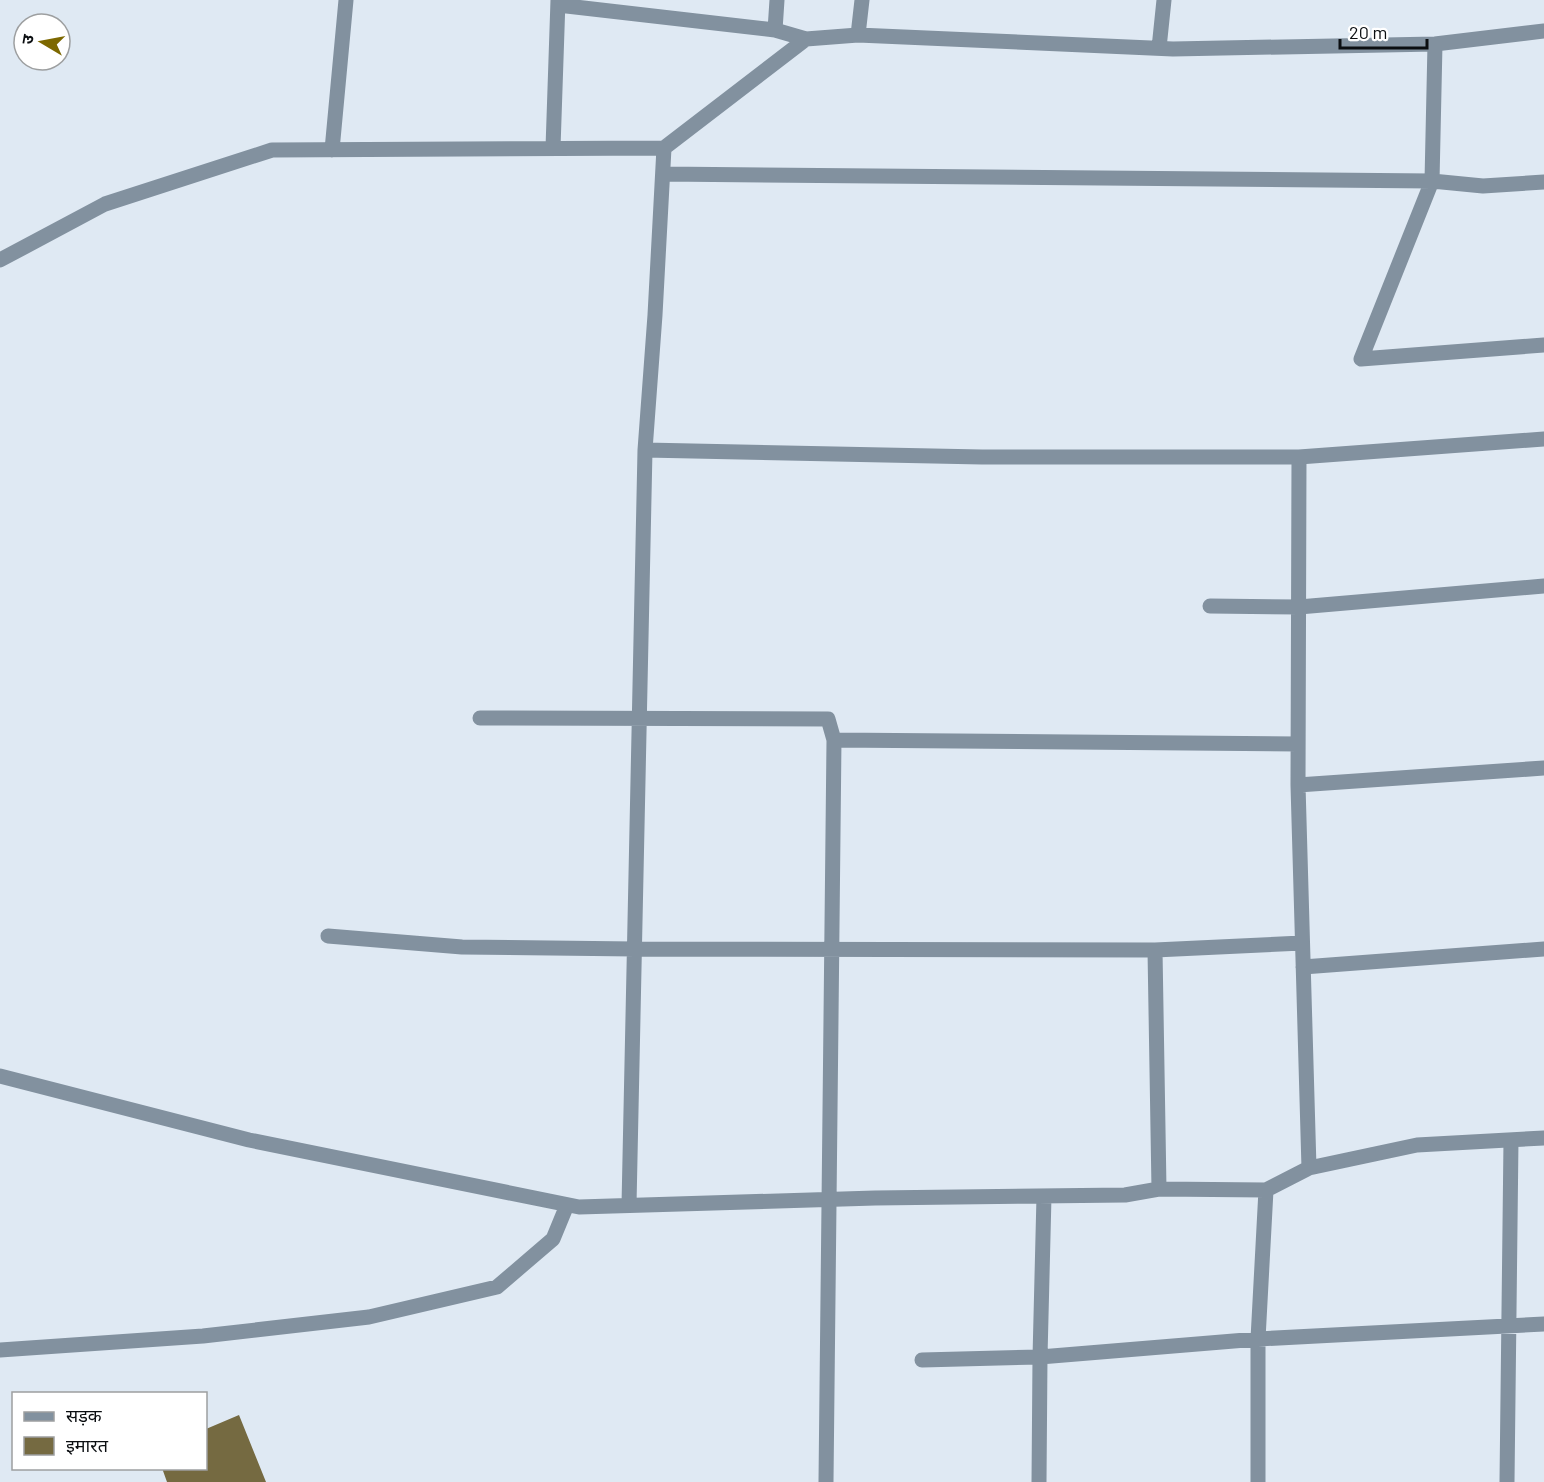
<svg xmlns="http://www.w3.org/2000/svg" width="1544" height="1482" viewBox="0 0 1544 1482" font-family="Barlow,'Noto Sans Devanagari',sans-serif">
  <rect width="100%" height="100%" fill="#dfe9f3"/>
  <path fill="#756a41" d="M239,1415l27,67h-99l-5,-14h44v-39z"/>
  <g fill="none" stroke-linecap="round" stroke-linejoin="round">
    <path stroke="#82919f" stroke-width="15" d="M558,5l217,25 31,9
      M775,30l2,-30
      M858,35l4,-35
      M1435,44l-3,137 -71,178 183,-14
      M1159,48l5,-48
      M553,148l5,-148
      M332,150l14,-150
      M663,174l769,7 51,5 61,-4
      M0,260l105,-56 167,-54 392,-2 142,-109 52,-4 315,14 262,-5 109,-13
      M645,450l337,7h317l-1,328 11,383
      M1299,457l245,-18
      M1210,606l89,1 245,-21
      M480,718l348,1 6,21 464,4
      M1298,785l246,-17
      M328,936l134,11 173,2 520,1 147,-7
      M1155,950l4,239
      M1303,967l241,-18
      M0,1076l249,64 330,67 296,-9 250,-3 34,-6 107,1 43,-22 108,-23 127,-7
      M629,1205l16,-755 10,-135 9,-167
      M0,1350l203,-14 166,-19 128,-30 56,-48 14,-34
      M922,1360l118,-3 218,-18 286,-15
      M826,1482l8,-742
      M1039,1482l1,-125 4,-161
      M1258,1482v-143l8,-149
      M1507,1482l4,-342"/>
  </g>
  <rect x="12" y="1392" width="195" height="78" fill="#ffffff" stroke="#9d9fa0" stroke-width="1.5"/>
  <rect x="24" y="1412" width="30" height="9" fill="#82919f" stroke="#9d9fa0" stroke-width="1.5"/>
  <text x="66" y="1422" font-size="18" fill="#0b0e11">सड़क</text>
  <rect x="24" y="1437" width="30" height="18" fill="#756a41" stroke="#9d9fa0" stroke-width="1.5"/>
  <text x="66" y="1452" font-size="18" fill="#0b0e11">इमारत</text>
  <g transform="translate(42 42) rotate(280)"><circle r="28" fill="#ffffff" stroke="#9d9fa0" stroke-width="1.5"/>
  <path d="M0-4.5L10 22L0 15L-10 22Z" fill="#7d6800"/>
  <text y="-9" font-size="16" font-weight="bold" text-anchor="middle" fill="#0b0e11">उ</text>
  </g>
  <path d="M1340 39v9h87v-9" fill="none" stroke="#0b0e11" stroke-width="3"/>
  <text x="1349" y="39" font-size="18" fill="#0b0e11" stroke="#ffffff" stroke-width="4.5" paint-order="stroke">20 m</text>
</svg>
